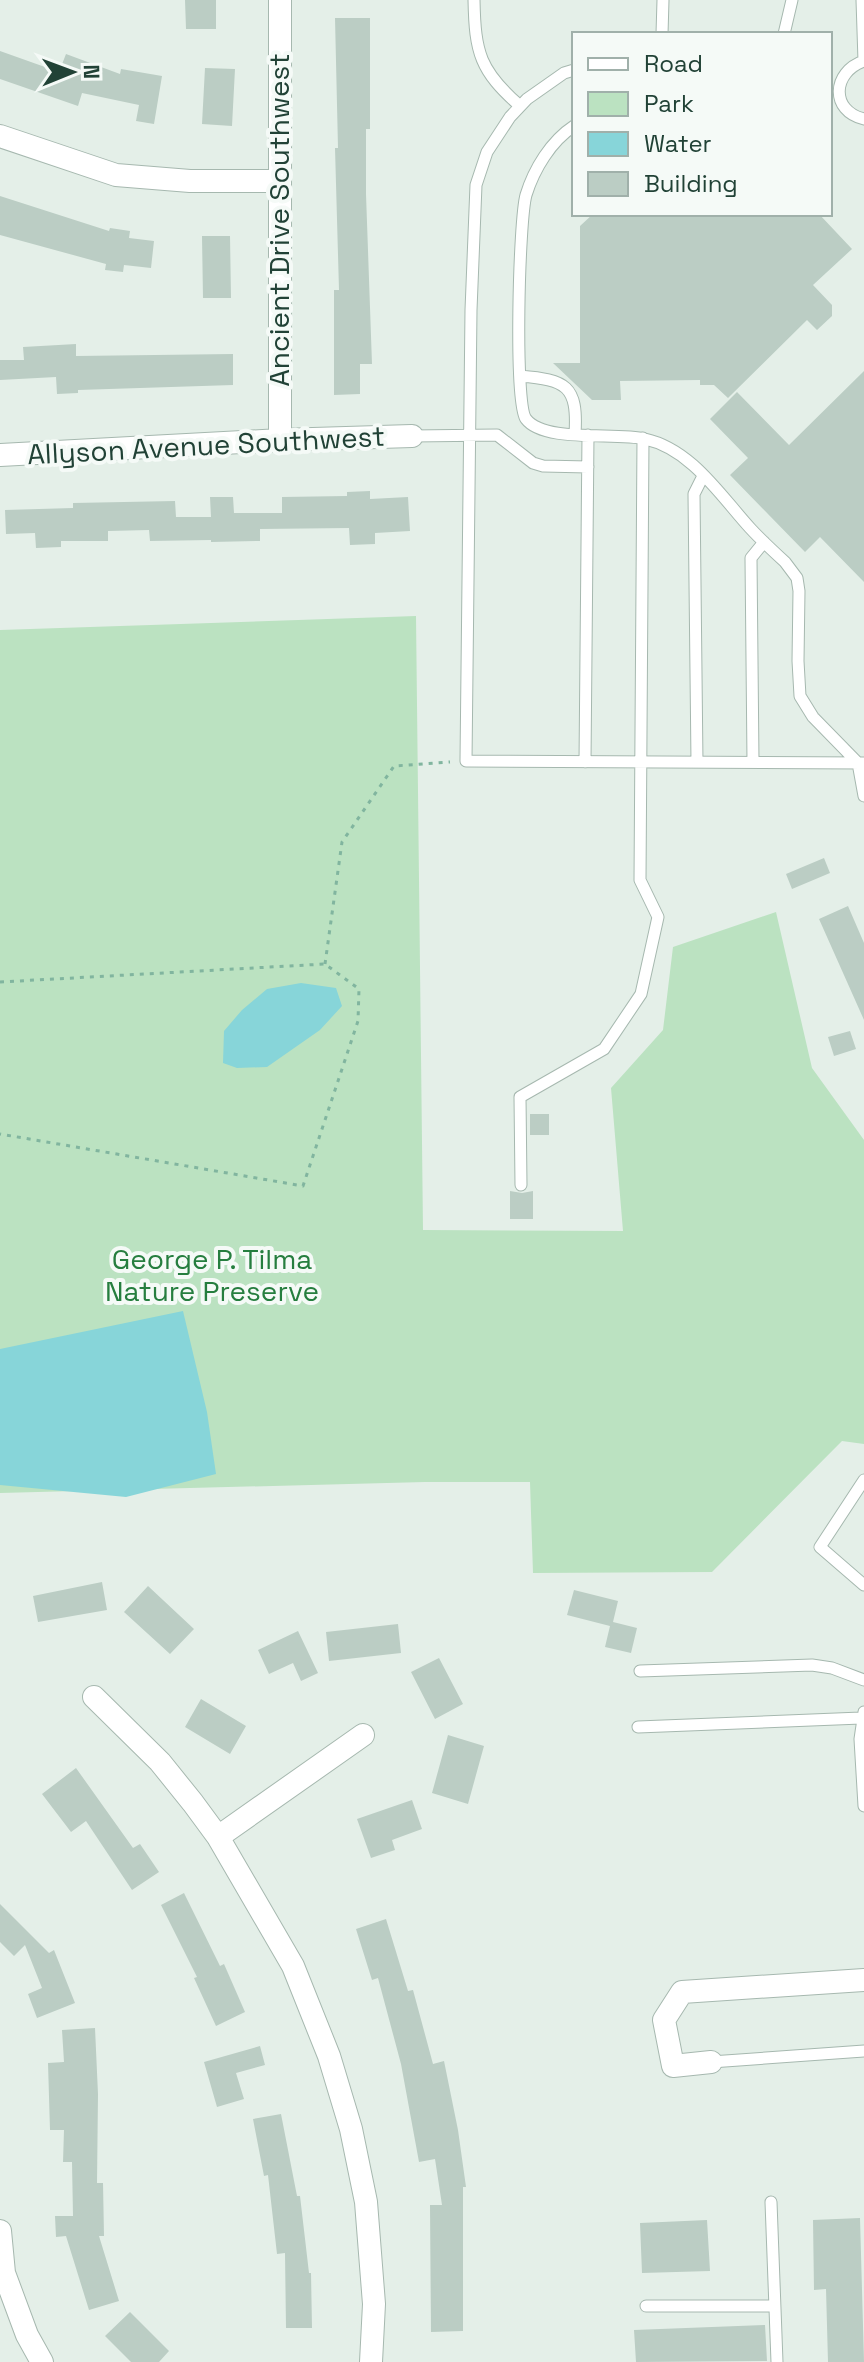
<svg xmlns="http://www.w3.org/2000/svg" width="864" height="2362" viewBox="0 0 864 2362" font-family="'Space Grotesk',sans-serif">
  <rect width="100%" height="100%" fill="#e4efe8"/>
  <path fill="#bbe2c1" d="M416,616l7,614 200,1 -12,-143 52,-58 10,-83 103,-35 36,156 52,72v304l-22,-3 -130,131 -179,1 -3,-91h-105l-425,11v-863z"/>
  <path fill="#87d5d9" d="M301,983l35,5 6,18 -22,24 -53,37 -30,1 -14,-5 1,-32 18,-21 25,-21z
    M183,1311l24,101 9,62 -90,23 -126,-12v-136z"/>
  <path fill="#bbcdc4" d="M185,0h31v29h-30z
    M335,18h35v111h-4v65l6,170h-12v30l-26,1v-105h5l-4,-142h3z
    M0,51l59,21 7,-18 54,20 1,-5 41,7 -8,48 -18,-3 3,-16 -57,-12 -4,13 -78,-27z
    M205,68l30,1 -3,57 -30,-2z
    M0,196l109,35 1,-3 20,3 -1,7 25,3 -3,27 -27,-3 -1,7 -18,-2 1,-6 -106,-29z
    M593,214h226l33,35 -39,36 19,20v11l-15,14 -10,-10 -79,78 -14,-13h-14v-5l-80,1 1,19h-29l-39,-37h27v-137z
    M202,236h28l1,62h-28z
    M76,344v12l157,-2v31l-155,5v3l-21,1 -1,-17 -56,3v-20h24l-1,-13z
    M864,371v211l-44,-45 -15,15 -75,-77 18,-17 -38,-39 27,-27 52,53z
    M370,491v8l38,-2 2,34 -35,2v11l-25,1 -1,-17 -89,1v12l-49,1v-2l-61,1 -1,-11 -41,1v10h-47v6l-25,1 -1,-15 -29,1 -1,-24 68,-2v-5l102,-2 1,16h35l-1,-20h23l1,16h48v-16l65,-1v-4z
    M824,858l6,15 -38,16 -6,-15z
    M848,906l16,37v77l-45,-101z
    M850,1031l6,18 -22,7 -6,-19z
    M530,1114h19v21h-19z
    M510,1191l12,2 11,-2v28h-23z
    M102,1582l5,28 -69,12 -5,-26z
    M148,1586l46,43 -24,25 -46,-42z
    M574,1590l44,11 -5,21 24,6 -6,25 -26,-6 5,-21 -43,-11z
    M398,1624l3,29 -72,8 -3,-29z
    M298,1631l20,42 -17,8 -8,-18 -24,11 -11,-24z
    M439,1658l24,46 -28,15 -24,-47z
    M201,1699l45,27 -16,28 -45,-27z
    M448,1735l36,11 -16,58 -36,-11z
    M76,1768l57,80 7,-4 19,28 -27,18 -46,-69 -15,11 -29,-38z
    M412,1800l10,29 -30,11 3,10 -24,8 -14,-39z
    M184,1893l36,73 4,-2 21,48 -29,14 -22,-48 3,-1 -36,-72z
    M0,1904l49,49 5,-3 21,53 -38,15 -9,-24 14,-6 -17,-43 -11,11 -14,-14z
    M386,1919l22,72 5,-1 20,74 11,-3 14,69 8,57h-3v144l-32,1 -1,-127h12l-7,-46 -16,3 -18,-98 -23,-86 -6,2 -16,-51z
    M95,2028l3,66 -1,89h6l1,53h-5l20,65 -30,9 -23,-74 -10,1 -1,-21h18l-1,-54h-9l1,-32h-14l-2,-67 16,-1 -2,-32z
    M260,2046l5,19 -29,8 8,26 -27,8 -13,-45z
    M281,2114l16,82h3l9,77h2l1,55h-26l-1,-75 -8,1 -9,-79 -4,1 -11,-57z
    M860,2218l4,144h-36l-2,-73 -12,1 -1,-70z
    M707,2220l3,51 -68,2 -2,-50z
    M130,2312l39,39 -10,11h-28l-26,-26z
    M765,2325l2,36 -131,1 -2,-32z"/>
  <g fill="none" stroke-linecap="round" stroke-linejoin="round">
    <g stroke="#a6b8af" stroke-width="13">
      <path id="lane" d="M474,0c1,53 6,71 46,106
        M862,0l2,61
        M662,34l1,-34
        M784,34l8,-34
        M864,61c-32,11 -34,50 0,58
        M574,70l-10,3 -37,26 -17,18 -23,35 -11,33 -5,125 -5,451 398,2
        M574,126c-23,15 -40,43 -48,69 -7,25 -12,208 0,224 18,24 90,13 119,20 46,10 75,56 105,89 11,12 23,23 35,34l12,16 2,13 -1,70 2,35 13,21 45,46 6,33
        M520,376c46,4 58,9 55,58
        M412,436l85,-1 36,28 10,3 45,1
        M585,762l3,-327
        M697,762l-3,-268 9,-18
        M753,762l-2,-204 13,-16
        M521,1185l-1,-88 84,-48 37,-55 17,-77 -18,-37 3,-442
        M864,1480l-44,67 44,38
        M640,1671l172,-6 20,3 32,12
        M638,1727l223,-9
        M864,1806l-4,-67 4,-27
        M711,2062l153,-11
        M771,2202l6,160
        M646,2306h128"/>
    </g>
    <g stroke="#a6b8af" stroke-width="24">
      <path id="street" d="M280,0v440
        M0,136l116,39 74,6h89
        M0,455l280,-15 132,-4
        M94,1697l66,65 33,41 25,34 75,129 36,90 22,73 15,73 8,102 -3,58
        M218,1837l145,-102
        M711,2062l-38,4 -9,-46 18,-28 182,-12
        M0,2231l4,42 23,62 15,27"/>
    </g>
    <path stroke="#81b59f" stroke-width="3" stroke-dasharray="4 6" stroke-linecap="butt" d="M325,964l17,-122 52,-76 56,-4
      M0,982l325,-18 34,25 -1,32 -55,165 -303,-52"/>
    <use href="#lane" stroke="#fff" stroke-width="11"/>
    <use href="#street" stroke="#fff" stroke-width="22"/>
  </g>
  <g text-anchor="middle" stroke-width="8" stroke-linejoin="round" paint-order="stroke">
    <g font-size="28" fill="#214236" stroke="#f5faf7">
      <text transform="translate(279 220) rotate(-90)" y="10">Ancient Drive Southwest</text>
      <text transform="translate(206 445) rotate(-3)" y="10">Allyson Avenue Southwest</text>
    </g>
    <g font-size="28" fill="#267e3f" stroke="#f5faf7">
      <text x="212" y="1269">George P. Tilma<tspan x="212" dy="32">Nature Preserve</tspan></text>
    </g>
  </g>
  <rect x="572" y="32" width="260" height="184" fill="#f5faf7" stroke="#a0b0aa" stroke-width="2"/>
  <rect x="588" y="58" width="40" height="12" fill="#ffffff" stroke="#a0b0aa" stroke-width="2"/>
  <text x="644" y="72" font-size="24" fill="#214236">Road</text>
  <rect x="588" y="92" width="40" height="24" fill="#bbe2c1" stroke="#a0b0aa" stroke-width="2"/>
  <text x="644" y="112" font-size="24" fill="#214236">Park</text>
  <rect x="588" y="132" width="40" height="24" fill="#87d5d9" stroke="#a0b0aa" stroke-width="2"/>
  <text x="644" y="152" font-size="24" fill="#214236">Water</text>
  <rect x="588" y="172" width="40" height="24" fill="#bbcdc4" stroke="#a0b0aa" stroke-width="2"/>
  <text x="644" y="192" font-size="24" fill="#214236">Building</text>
  <g transform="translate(72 72) rotate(89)" stroke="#f5faf7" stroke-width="6" paint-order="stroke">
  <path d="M0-6L14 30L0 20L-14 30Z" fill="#214236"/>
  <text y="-12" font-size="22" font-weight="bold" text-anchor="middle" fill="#214236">N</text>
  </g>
</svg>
